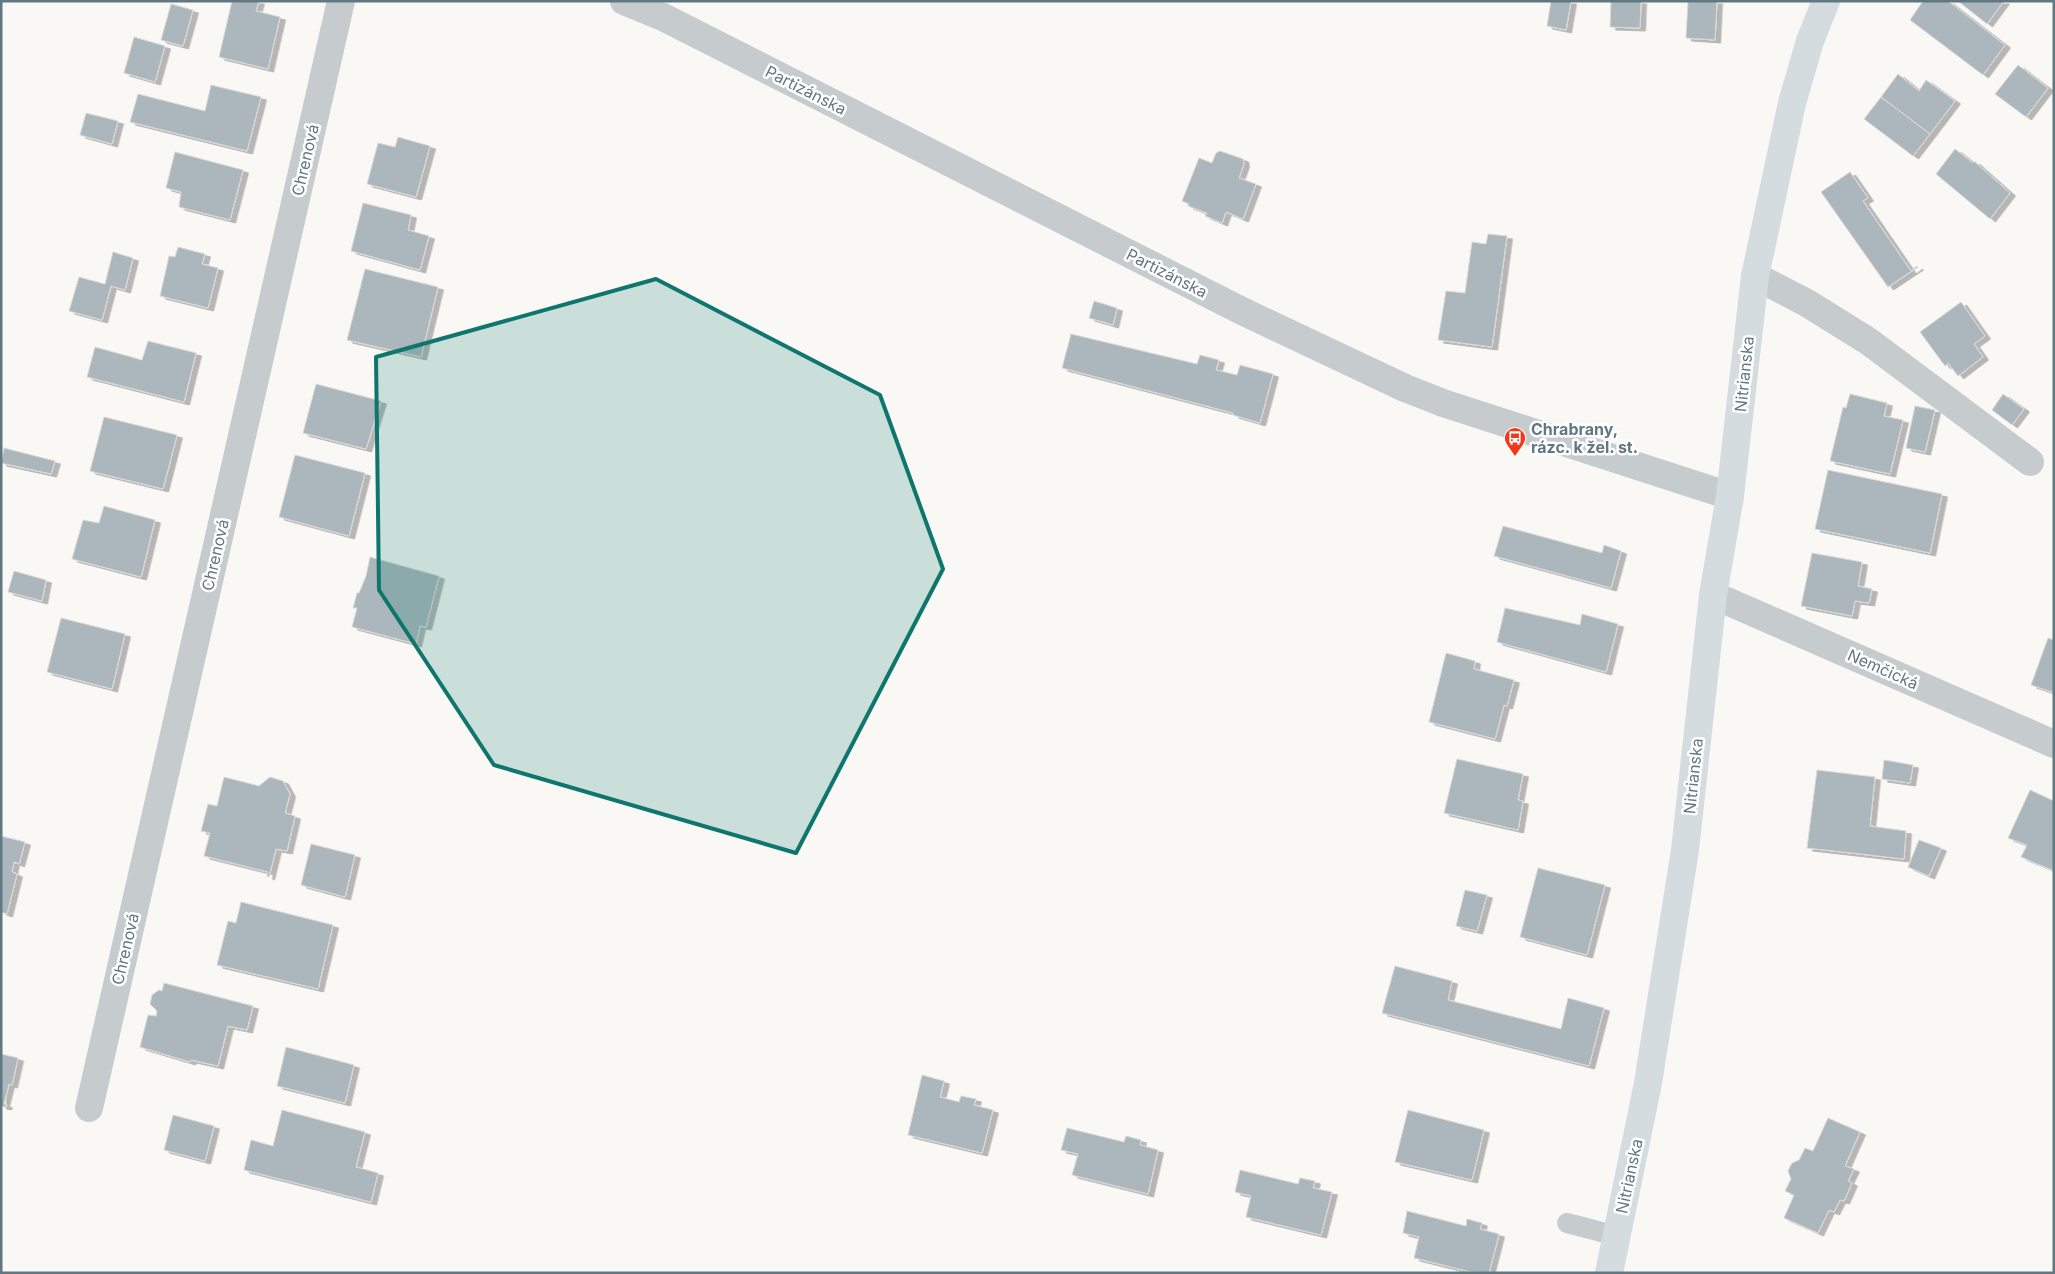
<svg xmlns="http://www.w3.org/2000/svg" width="2055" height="1274" viewBox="0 0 2055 1274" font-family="Inter,sans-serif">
  <defs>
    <filter id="shadow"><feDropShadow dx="5.5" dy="3" stdDeviation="0" flood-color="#0004"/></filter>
  </defs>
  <rect width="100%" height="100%" fill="#f9f8f5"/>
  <path fill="#abb7bc" stroke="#dadad8" filter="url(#shadow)" d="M232,1h27l-3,10 24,6 -12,52 -49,-12z
    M1551,1h20l-5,29 -19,-4z
    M1611,1h30l-1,27 -30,-1z
    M1688,1h29l-2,39 -29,-2z
    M1923,1h25l57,44 -22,30 -73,-55z
    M1958,1h46l-17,23z
    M171,4l22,6 -10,36 -22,-6z
    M134,37l31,9 -10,36 -31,-9z
    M2018,65l30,23 -22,29 -31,-23z
    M1898,74l21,17 7,-11 29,21 -25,33 -49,-37z
    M211,85l50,12 -14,54 -117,-29 8,-28 67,17z
    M1881,97l49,37 -17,22 -49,-37z
    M86,113l32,8 -6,23 -32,-9z
    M398,137l32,9 -14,51 -49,-13 11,-41 17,4z
    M1955,149l18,14 1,-2 36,32 -20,26 -54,-45z
    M1220,151l23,8 1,5 -5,14 17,6 -13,35 -17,-7 -4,11 -17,-7 2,-3 -19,-7 1,-2 -7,-3 17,-43 13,5 4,-10z
    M175,152l68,18 -13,50 -51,-13 2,-15 -15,-4z
    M1850,172l18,26 -5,3 48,70 6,-5 1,1 -30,20 -67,-95z
    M363,203l48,12 -3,15 21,6 -9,34 -69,-19z
    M1488,234l19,2 -15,111 -54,-7 8,-49 19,2 7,-51 14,2z
    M178,247l27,7 -3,10 16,4 -10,40 -48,-12 9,-40 6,1z
    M113,252l20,6 -8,32 -14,-4 -9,34 -33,-9 10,-34 26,7z
    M365,269l73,18 -17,70 -74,-17z
    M1094,301l23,7 -4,17 -24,-7z
    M1961,302l24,34 -11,8 9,13 -25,19 -10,-13 -3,3 -25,-34z
    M1071,334l126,30 3,-9 19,5 -3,10 21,5 3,-10 33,9 -13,49 -27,-8v-2l-171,-45z
    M148,341l48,12 -12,49 -97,-25 8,-30 47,13z
    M316,384l65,17 -15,48 -63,-16z
    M1850,394l37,9 -3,13 19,4 -13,54 -60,-13 13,-54 3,1z
    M2003,394l21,15 -12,16 -20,-15z
    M1915,406l20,4 -10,42 -19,-4z
    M104,417l73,18 -14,54 -73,-18z
    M4,448l51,13 -4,13 -50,-11z
    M295,455l70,18 -16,63 -70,-19z
    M1828,470l114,24 -12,59 -115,-24z
    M104,506l51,14 -14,57 -69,-18 11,-39 16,3z
    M1503,526l99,27 2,-8 17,6 -10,37 -117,-32z
    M1812,553l50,9 -4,24 14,3 -3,14 -14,-2 -3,15 -51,-10z
    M370,557l69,19 -13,51 -6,-1 -4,18 -64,-17 5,-19h-4l4,-15h2l7,-17z
    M14,571l32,9 -4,21 -34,-9z
    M1505,608l75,17 2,-11 36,10 -12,48 -109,-30z
    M61,618l64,16 -13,55 -65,-17z
    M2048,638l6,2v48l-2,4 -21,-7z
    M1446,653l29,8 -1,8 40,11 -7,26 -3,-1 -9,34 -66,-17z
    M1457,759l66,15 -5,26 5,1 -5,29 -74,-17z
    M1884,760l29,5 -3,18 -28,-4z
    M1817,770l58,7 -5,49 36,5 -2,28 -97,-11z
    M224,777l35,9 11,-9 13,4 7,13 -5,19 10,3 -8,35 -11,-2 -7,28 -2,-1 1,-4 -64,-16 6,-23 -9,-2 7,-27 9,2z
    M2030,790l24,11v65l-2,4 -31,-13 6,-12 -19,-7z
    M1,836l24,6 -6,22 -5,-2 -2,10 5,2 -10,40 -6,-2z
    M1919,840l22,8 -12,28 -21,-9z
    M311,844l44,11 -10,42 -44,-12z
    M1538,868l67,17 -18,70 -67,-18z
    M1465,890l22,5 -10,36 -21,-5z
    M241,902l92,23 -15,64 -101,-24 11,-44 8,2z
    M1395,966l57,15 -4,19 113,29 7,-31 36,10 -15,58 -207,-53z
    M164,983l89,23 -6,24 -19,-4 -10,40 -27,-6 -1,2 -50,-15 8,-32 8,1 1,-5 -7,-7 2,-9 7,-5 3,1z
    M286,1047l68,18 -9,38 -68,-17z
    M1,1054l17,4 -6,27 -3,-1 -5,20 3,1 -1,2 -5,-1z
    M922,1075l22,6 -4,16 19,5 2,-6 15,3 -2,6 19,5 -11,43 -74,-18z
    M282,1110l83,22 -9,35 22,6 -7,29 -127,-32 7,-30 22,6z
    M1408,1110l76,20 -12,50 -77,-18z
    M173,1115l41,11 -9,35 -41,-11z
    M1828,1118l32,14 -15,34 9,3 -6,12 4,2 -8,18 -4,-1 -6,12 -5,-2 -11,23 -34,-15 10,-23 -9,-4 6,-12 -3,-8 4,-8 7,-3 6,-12 8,3z
    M1067,1128l57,14 2,-6 15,4 -1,5 18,5 -10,44 -76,-19 6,-21 -17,-4z
    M1240,1170l58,14 2,-6 15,3 -2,7 19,4 -11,43 -75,-18 5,-21 -16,-4z
    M1407,1211l59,15 1,-7 15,4 -2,6 19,5 -10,39h-14l-61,-15 5,-21 -16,-4z"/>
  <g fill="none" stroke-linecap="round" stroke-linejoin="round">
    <path stroke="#c6cbce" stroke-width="20" d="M1567,1223l50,13"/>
    <path stroke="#c6cbce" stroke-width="28" d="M1755,276l52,27 61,38 162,121
      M1713,595l341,149
      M89,1108l252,-1107"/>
    <path stroke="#c6cbce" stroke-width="28" d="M624,1l39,16 579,294 163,77 38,15 287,93"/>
    <path stroke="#d5dcdf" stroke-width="28" d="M1609,1273l39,-190 37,-233 28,-255 17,-99 25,-220 37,-173 18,-62 16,-40"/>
  </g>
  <path fill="#0f766e" fill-opacity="0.2" stroke="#0f766e" stroke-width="4" stroke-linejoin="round" d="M656,279l224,116 63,174 -147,284 -302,-88 -115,-175 -3,-233z"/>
  <defs>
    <g id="bus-pin" transform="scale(1.125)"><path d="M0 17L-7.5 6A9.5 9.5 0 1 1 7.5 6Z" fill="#f4371a" stroke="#fff"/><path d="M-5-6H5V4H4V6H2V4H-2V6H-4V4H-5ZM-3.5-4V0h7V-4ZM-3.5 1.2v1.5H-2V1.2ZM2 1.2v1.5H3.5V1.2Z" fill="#fff"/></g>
  </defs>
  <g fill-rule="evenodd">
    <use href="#bus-pin" x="1515" y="438"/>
  </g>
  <g text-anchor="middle" stroke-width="5" stroke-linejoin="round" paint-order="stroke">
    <g font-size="16" fill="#607884" stroke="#fff">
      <text transform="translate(806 90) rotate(27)" y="6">Partizánska</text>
      <text transform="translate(305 160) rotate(-77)" y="6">Chrenová</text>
      <text transform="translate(1167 273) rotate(27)" y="6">Partizánska</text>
      <text transform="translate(1744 374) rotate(-84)" y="6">Nitrianska</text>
      <text transform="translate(215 555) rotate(-77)" y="6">Chrenová</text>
      <text transform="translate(1883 669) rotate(24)" y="6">Nemčická</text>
      <text transform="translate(1693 776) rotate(-84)" y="6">Nitrianska</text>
      <text transform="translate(125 949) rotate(-77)" y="6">Chrenová</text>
      <text transform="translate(1629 1176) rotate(-78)" y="6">Nitrianska</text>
    </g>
    <g font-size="16" font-weight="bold" fill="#607884" stroke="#fff" text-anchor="start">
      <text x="1531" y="435">Chrabrany,<tspan x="1531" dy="18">rázc. k žel. st.</tspan></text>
    </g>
  </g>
  <rect width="2055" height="1274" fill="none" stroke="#607884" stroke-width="5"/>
</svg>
